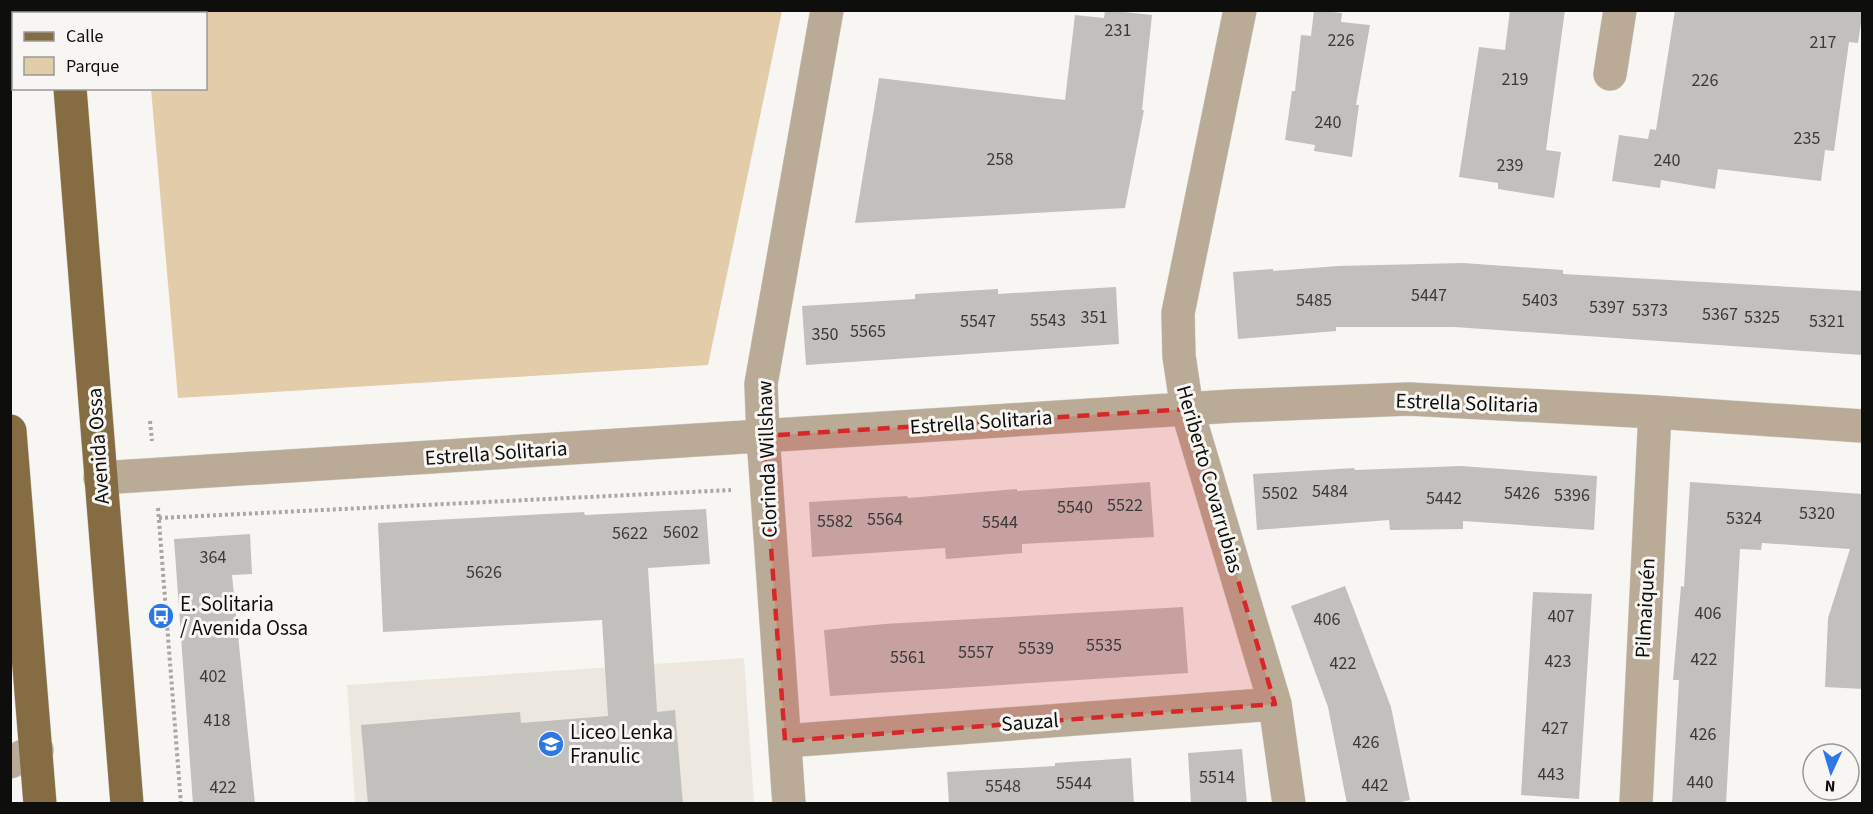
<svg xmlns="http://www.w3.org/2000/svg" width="1873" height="814" viewBox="0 0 1873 814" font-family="'Source Sans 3',sans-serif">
  <rect width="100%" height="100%" fill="#f8f6f3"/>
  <path fill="#ede8df" d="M744,658l10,145h-399l-8,-118z"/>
  <path fill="#e3cca9" d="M144,11h638l-74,354 -530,33 -27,-309 55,-1v-74h-62z"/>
  <path fill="#c2c0bd" d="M1105,10l47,5 -10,95h2l-19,98 -270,15 24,-145 186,22 10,-85 29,3z
    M1314,10l28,3 -1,9 29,3 -14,80h3l-7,52 -38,-6 1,-6 -30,-5 7,-49h3l6,-56 10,1z
    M1510,10h55l-19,140 15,2 -7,46 -56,-9v-6l-39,-6 20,-130 26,3z
    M1675,10h188l-5,33 -9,-1 -15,109 -9,-1 -4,31 -103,-12 -3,20 -54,-9 -1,8 -48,-7 7,-46 29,4 2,-10 6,1z
    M1463,263l100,7v4l300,17v64l-409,-28h-118v4l-98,8 -5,-67 40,-3v2l65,-5z
    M1116,287l3,57 -313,21 -4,-59 113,-7v-5l83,-5v5z
    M1461,466l136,10 -3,54 -131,-9v8l-73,1 -1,-10 -132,10 -4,-56 101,-6 1,2z
    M1150,482l4,55 -132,7v9l-76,6 -1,-11 -133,9 -3,-55 98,-6 1,2 109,-9v2z
    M1690,482l173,12v195l-38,-2 3,-69 22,-69 -88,-6 -1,7 -21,-1 -14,255h-54l7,-124h-6l8,-94 3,1z
    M706,509l4,55 -62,4 9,144 18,-2 8,94h-315l-7,-79 159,-13 1,11 87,-7 -6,-96 -219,12 -5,-109 206,-11 1,3z
    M250,534l2,40 -20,1 23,229h-62l-19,-265z
    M1345,586l46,121 19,93 -18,4h-45l-19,-97 -37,-101z
    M1533,592l59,2 -13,205 -58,-4z
    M1183,607l5,66 -358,23 -6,-66 60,-6z
    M1242,749l5,55h-56l-3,-51z
    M1131,758l3,46h-185l-2,-32 108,-6v-3z"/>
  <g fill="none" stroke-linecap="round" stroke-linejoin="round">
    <g stroke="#d3d1ce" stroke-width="34">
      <path id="minor" d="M1240,10l-62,303 1,43 8,53 88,295 14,100
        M1610,74l10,-64
        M100,478l1132,-72 177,-7 246,13 207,14
        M785,741l490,-37
        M10,762l27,-12
        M789,804l-26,-368 -2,-52 66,-374
        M1636,804l19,-392"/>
    </g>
    <g stroke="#d3d1ce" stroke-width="34">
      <path id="major" d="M64,10v4
        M70,88l57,716
        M10,431l30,373"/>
    </g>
    <path stroke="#a8a7a5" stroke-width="4" stroke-dasharray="3 3" stroke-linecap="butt" d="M150,421l2,20
      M158,508l23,296
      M159,518l572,-28"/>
    <use href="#minor" stroke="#b9ab95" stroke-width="33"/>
    <use href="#major" stroke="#856c43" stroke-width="33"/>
  </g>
  <path fill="#d62828" fill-opacity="0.2" stroke="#d62828" stroke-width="4.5" stroke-dasharray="12 8" stroke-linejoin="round" d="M1187,409l88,295 -490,37 -22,-305z"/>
  <defs>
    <g id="bus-disc" transform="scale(1.35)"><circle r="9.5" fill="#2e78e4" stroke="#f8f6f3"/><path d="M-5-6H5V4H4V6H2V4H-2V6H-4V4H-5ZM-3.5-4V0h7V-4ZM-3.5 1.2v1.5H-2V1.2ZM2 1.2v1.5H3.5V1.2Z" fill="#fff"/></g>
    <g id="school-disc" transform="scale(1.35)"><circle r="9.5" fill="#2e78e4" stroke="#f8f6f3"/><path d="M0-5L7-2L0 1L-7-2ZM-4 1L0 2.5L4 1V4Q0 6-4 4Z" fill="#fff"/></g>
  </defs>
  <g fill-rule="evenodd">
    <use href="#bus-disc" x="161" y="616"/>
    <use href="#school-disc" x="551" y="744"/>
  </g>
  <g text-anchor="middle" stroke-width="6" stroke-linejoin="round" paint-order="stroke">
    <g font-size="18" fill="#3b3a39">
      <text x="1118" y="36">231</text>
      <text x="1341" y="46">226</text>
      <text x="1823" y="48">217</text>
      <text x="1515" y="85">219</text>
      <text x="1705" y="86">226</text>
      <text x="1328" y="128">240</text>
      <text x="1807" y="144">235</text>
      <text x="1000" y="165">258</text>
      <text x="1667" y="166">240</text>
      <text x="1510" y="171">239</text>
      <text x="1429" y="301">5447</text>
      <text x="1314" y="306">5485</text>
      <text x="1540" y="306">5403</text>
      <text x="1607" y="313">5397</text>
      <text x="1650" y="316">5373</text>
      <text x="1720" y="320">5367</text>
      <text x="1094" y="323">351</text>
      <text x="1762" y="323">5325</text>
      <text x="1048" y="326">5543</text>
      <text x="978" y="327">5547</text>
      <text x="1827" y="327">5321</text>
      <text x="868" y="337">5565</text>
      <text x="825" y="340">350</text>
      <text x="1330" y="497">5484</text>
      <text x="1280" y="499">5502</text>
      <text x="1522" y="499">5426</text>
      <text x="1572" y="501">5396</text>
      <text x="1444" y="504">5442</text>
      <text x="1125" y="511">5522</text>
      <text x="1075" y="513">5540</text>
      <text x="1817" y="519">5320</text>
      <text x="1744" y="524">5324</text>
      <text x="885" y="525">5564</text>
      <text x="835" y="527">5582</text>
      <text x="1000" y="528">5544</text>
      <text x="681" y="538">5602</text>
      <text x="630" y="539">5622</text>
      <text x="213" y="563">364</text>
      <text x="484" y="578">5626</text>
      <text x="1708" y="619">406</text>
      <text x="1561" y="622">407</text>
      <text x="1327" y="625">406</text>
      <text x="1104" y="651">5535</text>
      <text x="1036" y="654">5539</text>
      <text x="976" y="658">5557</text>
      <text x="908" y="663">5561</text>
      <text x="1704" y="665">422</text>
      <text x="1558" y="667">423</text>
      <text x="1343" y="669">422</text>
      <text x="213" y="682">402</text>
      <text x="217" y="726">418</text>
      <text x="1555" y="734">427</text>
      <text x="1703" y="740">426</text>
      <text x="1366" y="748">426</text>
      <text x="1551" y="780">443</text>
      <text x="1217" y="783">5514</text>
      <text x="1700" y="788">440</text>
      <text x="1074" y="789">5544</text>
      <text x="1375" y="791">442</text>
      <text x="1003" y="792">5548</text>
      <text x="223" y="793">422</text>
    </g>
    <g font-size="21" fill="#0e0e0d" stroke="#f8f6f3">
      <text transform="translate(1467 403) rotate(2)" y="7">Estrella Solitaria</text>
      <text transform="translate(981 422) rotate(-4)" y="7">Estrella Solitaria</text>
      <text transform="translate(98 446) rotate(-94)" y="7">Avenida Ossa</text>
      <text transform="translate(496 453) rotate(-4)" y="7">Estrella Solitaria</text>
      <text transform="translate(767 459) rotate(-92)" y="7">Clorinda Willshaw</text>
      <text transform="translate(1210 479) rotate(74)" y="7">Heriberto Covarrubias</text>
      <text transform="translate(1645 608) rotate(-87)" y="7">Pilmaiquén</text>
      <text transform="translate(1030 722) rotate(-4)" y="7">Sauzal</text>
    </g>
    <g font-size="21" fill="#0e0e0d" stroke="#f8f6f3" text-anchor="start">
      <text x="180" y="611">E. Solitaria<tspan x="180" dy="24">/ Avenida Ossa</tspan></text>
      <text x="570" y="739">Liceo Lenka<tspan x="570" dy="24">Franulic</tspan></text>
    </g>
  </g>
  <rect width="1873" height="814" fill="none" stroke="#0e0e0d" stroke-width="24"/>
  <rect x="12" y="12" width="195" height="78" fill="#f8f6f3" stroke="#9a9997" stroke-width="1.5"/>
  <rect x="24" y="32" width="30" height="9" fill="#856c43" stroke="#9a9997" stroke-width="1.5"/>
  <text x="66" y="42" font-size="18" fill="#0e0e0d">Calle</text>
  <rect x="24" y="57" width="30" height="18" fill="#e3cca9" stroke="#9a9997" stroke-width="1.5"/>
  <text x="66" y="72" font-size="18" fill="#0e0e0d">Parque</text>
  <g transform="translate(1831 772) rotate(184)"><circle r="28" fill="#f8f6f3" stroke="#9a9997" stroke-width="1.5"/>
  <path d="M0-4.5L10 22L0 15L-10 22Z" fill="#2e78e4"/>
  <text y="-9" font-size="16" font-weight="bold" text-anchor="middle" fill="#0e0e0d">N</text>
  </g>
</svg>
